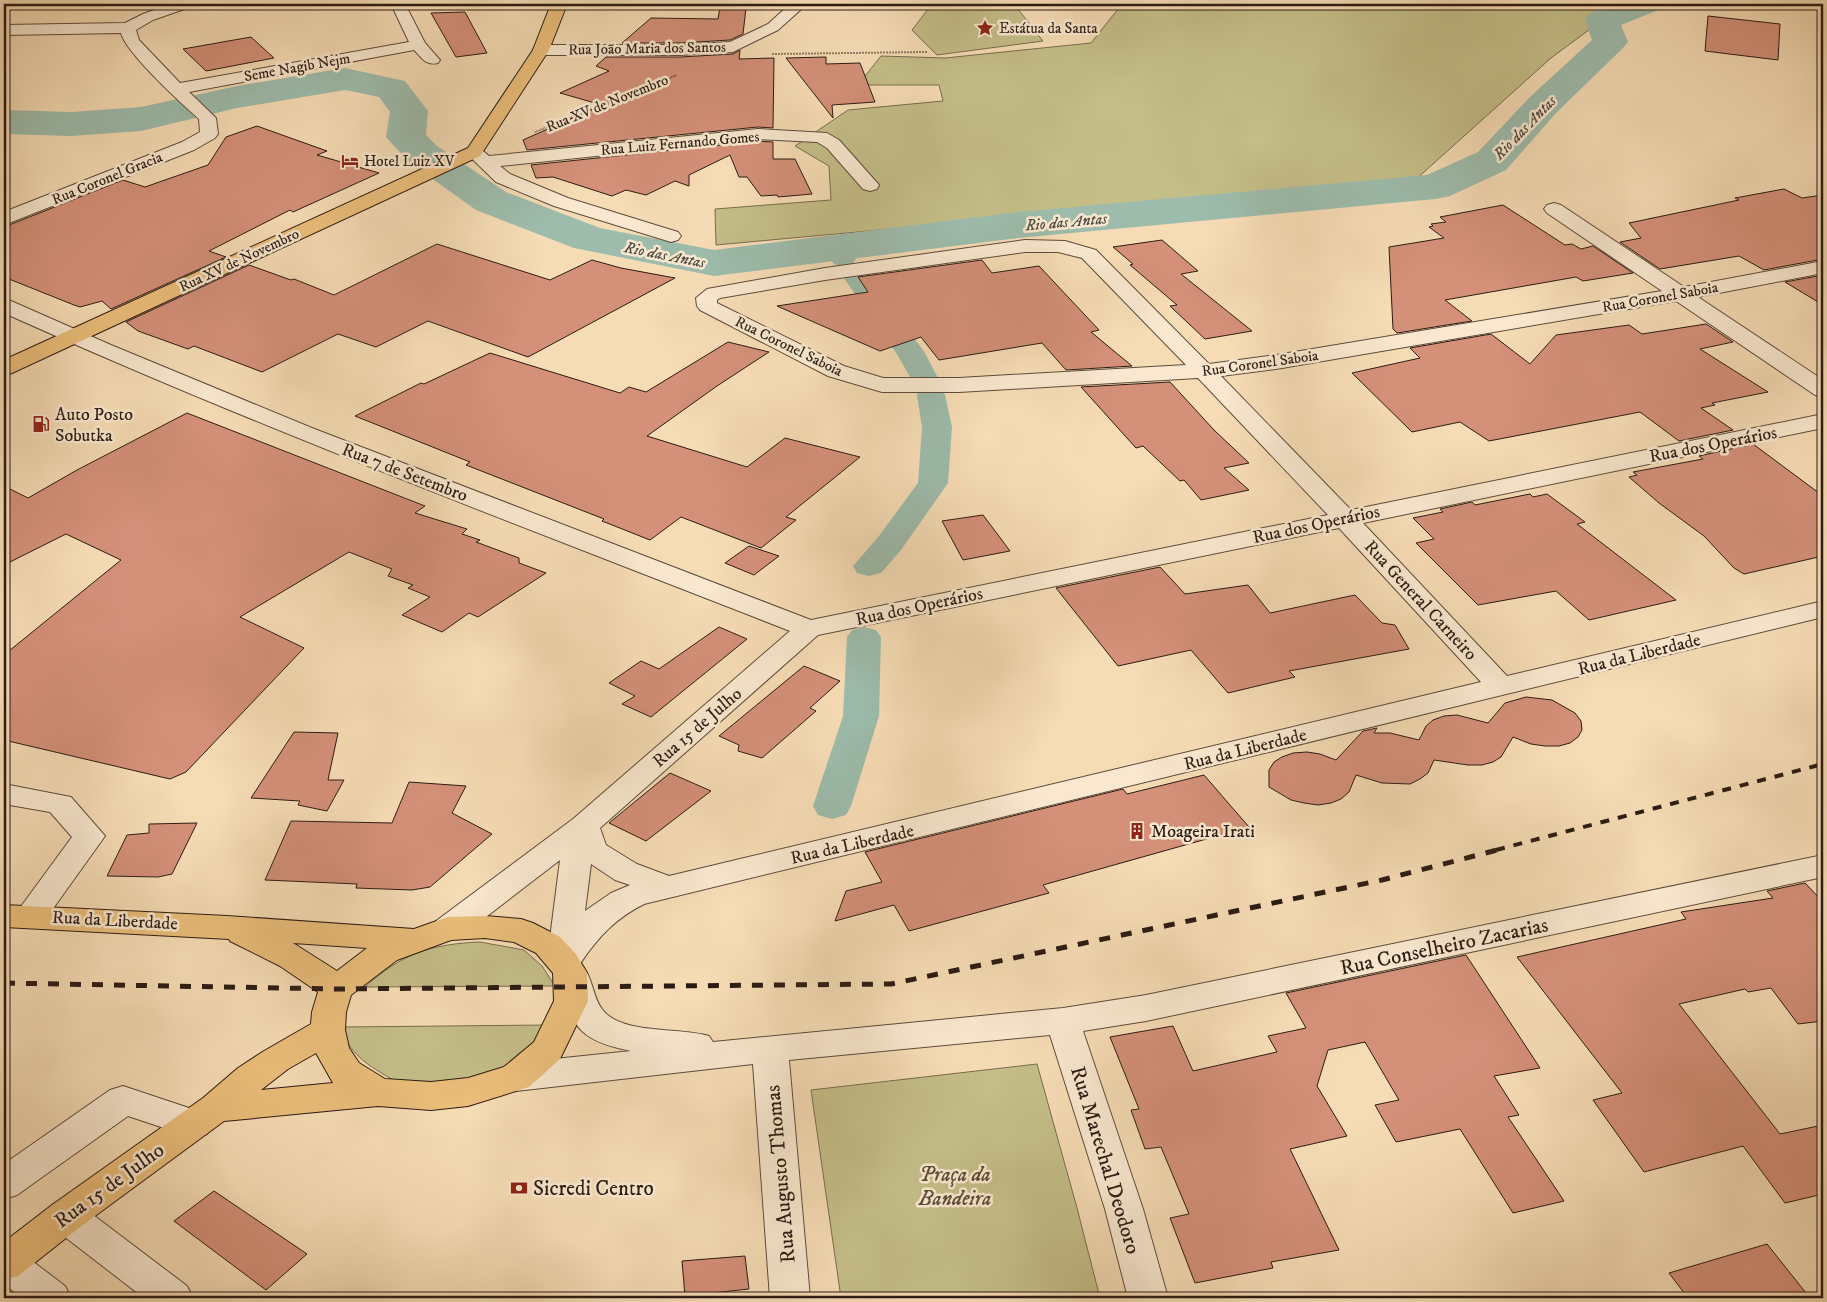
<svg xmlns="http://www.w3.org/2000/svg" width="1827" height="1302" viewBox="0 0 1827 1302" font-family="'IM FELL DW Pica',serif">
  <rect width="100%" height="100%" fill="#f6dcb5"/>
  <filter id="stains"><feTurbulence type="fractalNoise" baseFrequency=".004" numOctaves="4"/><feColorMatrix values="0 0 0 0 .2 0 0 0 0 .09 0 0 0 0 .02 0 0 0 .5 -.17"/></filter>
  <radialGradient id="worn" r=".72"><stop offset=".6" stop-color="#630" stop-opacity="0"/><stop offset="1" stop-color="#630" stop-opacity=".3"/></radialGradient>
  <path fill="#c4be88" stroke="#786c4e" d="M932,4h82l29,37 -106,14 -25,-25z
    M1122,4h502l-73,54 -137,123 -698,64 -1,-36 116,-9 -2,-34 -34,-20 53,-36 95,-9 -4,-16h-81l23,-29 64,2 146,-15z
    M480,942l44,8 18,16 13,20 -190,1c36,-33 66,-43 115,-45z
    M548,1025c-10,14 -28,35 -43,42 -32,16 -71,21 -105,15 -6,-1 -12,-5 -17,-8 -20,-12 -36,-24 -41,-47z
    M1037,1064l40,144 23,90h-259l-30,-208z"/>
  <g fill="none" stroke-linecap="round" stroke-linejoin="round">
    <path fill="#9dbcac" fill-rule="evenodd" d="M835,240c11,3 14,10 21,19l-4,5 -9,3 -9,-3 -12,-16 4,-5z
      M854,266l9,3 62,84 13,25 -4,6 -10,3 -10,-3 -17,-30 -56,-80 4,-5z
      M931,386l10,3 4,6 7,32 -4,56 -47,67 -20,23 -12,3 -12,-3 -4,-7 26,-30 39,-53 4,-56 -5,-32 4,-6z
      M864,627l12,3 5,7 -2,79 -28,90 -5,9 -14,4 -14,-4 -5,-9 30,-90 4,-79 5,-7z"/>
    <path fill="#9dbcac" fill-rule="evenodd" d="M1614,4h47l-5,7 -35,14 7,17 -6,7 -66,64 -50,57 -56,26 -15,3 -417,39 -304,38 -140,-28 -98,-38 -67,-48 -23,-25 4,-25 -11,-15 -34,-7 -108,18 -96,23 -70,5 -67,-2v-24l67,2 70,-5 96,-21 108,-18 60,13 23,30 -2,24 11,11 69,46 94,36 114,22 304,-38 409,-37 51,-23 52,-55 62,-57 -7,-20 5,-7z"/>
  </g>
  <path fill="#d49079" stroke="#2c1b14" d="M720,7l26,1 -3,26 -13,6 -50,3h-58l29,-25 67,1z
    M465,12l22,41 -31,4 -25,-44z
    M1708,16l72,8 -2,36 -73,-9z
    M251,37l23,21 -68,13 -23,-22z
    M740,50l-1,9 35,-1 -1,70 -15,-1 -231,23 -4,-10 79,-35 -42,-12 49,-22 -13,-5 10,-9h74l53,-3z
    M826,57v7l34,-1 15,39 -43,3 1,13 -47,-60z
    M257,126l70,25 -10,4 62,18 -86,39 -3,-2 -81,41 17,6 -115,52 -9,-8 -22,6 -6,-2 -70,-28v-50l119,-47 22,7 63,-22 18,-28z
    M758,141l15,1v17h22l17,35 -34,3 -1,-2 -16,1 -14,-19h-8l-9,-22 -41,20v11l-14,-5 -29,14 -20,-5 -14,6 -59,-19 -17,1 -5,-13z
    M1784,189l18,9 21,-3v64l-59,11 -25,-14 -79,13 -40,-27 21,-4 -12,-15 110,-23 -4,-2z
    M1503,205l62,40 7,-1 9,5 12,-3 40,27 -50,8 -7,-4 -131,23 27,21 -75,12 -4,-4 -4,-82 55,-9 -15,-11 4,-1 -2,-2 15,-2 -6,-5z
    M1162,240l36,31 -17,3 71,57 -47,8 -35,-33 7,-1 -47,-40 3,-1 -20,-17z
    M437,244l113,36 42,-20 29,8 54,10 -147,79 -100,-36 -52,26 -38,-13 -76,38 -68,-26 -6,3 -50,-18 -12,-9 123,-57 42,15 3,-1 40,16z
    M982,260l10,13 47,-7 60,64 -8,2 41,34 -66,4 -24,-27 -103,17 -18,-23 -41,14 -103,-45 91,-14 -10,-15z
    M1823,275v30l-38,-23z
    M1706,324l27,18 -33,7 68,43 -56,11 3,2 -14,3 32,22 -54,11 -39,-29 -151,29 -29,-19 -48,10 -60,-59 68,-15 -10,-10 81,-14 39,30 26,-29 73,-10 13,9z
    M728,342l41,10 -52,34 -70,50 100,31 38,-29 75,19 -74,60 10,3 -35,28 -80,-31 -31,23 -48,-19 2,-2 -138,-54 4,-3 -115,-46 66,-33 3,1 66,-31 130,40 9,-6 17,5z
    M1170,382l44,48 35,33 -25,5 25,22 -48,10 -17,-20 -4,1 -37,-35 -7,2 -55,-61z
    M187,413l238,93 -10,7 52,16 -5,5 18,6 -4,2 43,16v5l27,10 -68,44 -9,-4 -27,19 -40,-17 28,-18 -22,-9 5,-3 -25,-9 4,-7 -43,-17 -109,65 64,31 -118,124 -16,7 -166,-39v-85l117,-95 -55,-26 -62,31v-79l24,12 49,-28z
    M1753,444l70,52v60l-79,18 -10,-6 -30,-32 -45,-33 -30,-26 8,-2 -4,-3 70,-13 -4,-3z
    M1530,494l3,3 14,-3 38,28 -8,2 99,76 -87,20 -33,-29 -78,14 -62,-62 18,-4 -21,-21 30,-6 -3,-3 32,-7 3,3z
    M983,515l27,36 -47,9 -21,-39z
    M749,546l30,10 -25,19 -29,-12z
    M1160,567l25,27 63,-9 22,28 85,-18 27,28 13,2 14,24 -120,22 6,6 -67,16 -37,-43 -73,16 -62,-78z
    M719,627l28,12 -96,78 -29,-13 13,-8 -26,-13 32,-22 18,8z
    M804,666l36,15 -30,27 6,3 -54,47 -24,-7 1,-6 -20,-9z
    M1526,697l26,3 23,13 6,8 1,9 -4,7 -8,6 -11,3h-14l-14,-2 -18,-7 -12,20 -8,5 -11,3h-14l-34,-5 -6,13 -8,6 -10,5 -28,-1 -26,-8 -7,17 -8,7 -10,4 -13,2 -14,-2 -13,-3 -22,-13v-17l5,-8 8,-5 11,-4 14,-1 13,2 16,6 27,-29 14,-3 -3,5h16l29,7 7,-14 7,-6 11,-4 13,-1 31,8 17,-20z
    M294,732l44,1 -10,47h16l-17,31 -29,-6 2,-4 -49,-3z
    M670,773l41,18 -65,50 -37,-18z
    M1204,775l45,52 -206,58 6,8 -140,38 -15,-26 -59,16 11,-30 36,-9 -17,-30 258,-63 4,5z
    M409,782l57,4 -14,27 40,21 -62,53 -18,3 -56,-2 1,-4 -92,-4 26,-59 101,2z
    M197,823l-25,51 -14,3 -51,-1 20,-41 22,-2v-9z
    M1805,883l18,19v119l-25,3 -27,-36 -23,4 -3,-3 -66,15 101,130 43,-9v69l-38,9 -42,-57 -99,26 -51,-72 29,-7 -105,-136 169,-38 -5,-7 92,-14 -6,-7z
    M1466,955l74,113 -46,8 25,39 -11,2 56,84 -51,12 -53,-84 -64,13 -21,-37 24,-5 -34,-58 -37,8 -11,36 30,50 -57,13 49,101 -68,12 2,6 -78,15 -25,-65 19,-4 -28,-67 -16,2 -14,-39 8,-1 -29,-72 63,-11 20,45 84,-19 -9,-16 38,-8 -20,-35z
    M214,1191l93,63 -41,36 -92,-69z
    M1767,1244l43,54h-122l-19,-25z
    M745,1256l4,33 -64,7 -3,-35z"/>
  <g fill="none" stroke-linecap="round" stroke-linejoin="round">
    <g stroke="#5e4b3c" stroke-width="2">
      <path id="minor" d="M171,4h22l-3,3 -37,13 -17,10 3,10 41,43 229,-41 -18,-38h14l20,39 15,17 -2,3c-12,3 -16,-5 -24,-13l-225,42 27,26 2,16 -3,4 -21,12 -190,75v-13l178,-70 18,-10 -1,-13c-18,-16 -73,-66 -78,-86l-117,2v-10l121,-2 18,-9z
        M790,4h17l-29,26 -45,22 -53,3h-139l-6,-2 -2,-3 2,-3 6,-2h139l50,-3 38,-18z
        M758,129l69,4 12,7 40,45 -2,4 -7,2 -7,-2 -36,-41 -10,-6 -59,-3 -258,27 10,8 58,24 110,34 3,4 -3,4 -7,2 -117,-36 -58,-24 -31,-30 3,-4c10,-2 14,2 21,8z
        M1554,203l7,2 123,82 139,-26v12l-125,24 125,83v17l-8,-2 -139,-94 -400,68 -55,7 130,134 472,-96v14l-460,95 144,153 316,-75v16l-1179,287c-28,14 -46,33 -64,60 13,11 12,32 22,45 18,26 79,18 107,27l4,6 350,-34 83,-13 677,-140v22l-677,144 -63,10 60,178 25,89h-40l-23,-89 -55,-174 -261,25 21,238h-40l-17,-234 -237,27 -13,-4 -5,-10 5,-10 13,-4 115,-12c-60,-12 -56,-28 -78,-78l1,-2 -7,-9 13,-102 -100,77 -12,4 -12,-4 -4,-8 4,-8 137,-102 217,-188c-263,-103 -528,-202 -786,-318v-14l7,2 100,44 201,83 499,192 517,-105 -130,-137 -239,14h-77l-54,-16 -128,-66 -3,-4 -1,-8 11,-9 118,-21 200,-28 40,1 31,9 113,114 67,-9 386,-64 -115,-78 -3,-4 3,-4zM1025,252h33l24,6 104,107 -227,13h-76l-39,-12 -127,-63v-3l3,-2 105,-18zM1339,528l142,154 -812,194 -32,-12 -31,-19 -6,-17 218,-193zM591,864l24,16 15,5 -19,8 -26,18z
        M4,784l67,13 34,39 -63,88 -12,3 -12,-3 -4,-8 58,-79 -22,-25 -46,-8z
        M123,1086l84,28 5,10 -5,10 -13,4 -66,-22 -111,79 -13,4v-35l106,-74z
        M66,1200l14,5 107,81 6,12h-49l-92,-71 -5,-11 5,-11z
        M4,1247l15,4 46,35 6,12h-49l-18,-14z"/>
    </g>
    <g stroke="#2c1b14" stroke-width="2">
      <path id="major" d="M551,4h16l-18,46 -69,106 -468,217 -8,2v-15l464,-212 65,-98z
        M4,905l223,11 187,13 34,-12 37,-1 36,3 12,4 27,14 16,17 11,19 1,28 -28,58 -31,28 -61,19 -37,4 -53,-4 -154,15 -144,106 -62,49 -14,4v-38l48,-37 151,-107 35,-30 26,-17 47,-27 1,-12 6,-20 -38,-26 -50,-25 -1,-2 -225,-12zM485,938l29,4 22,11 17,20 1,28 -20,41 -30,25 -36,11 -37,4 -46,-3 -26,-16 -10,-15 -4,-18 1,-18 5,-17 46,-35 54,-20zM293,943l74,5 -30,23zM316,1053l17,30 -72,7 27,-21z"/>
    </g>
    <path stroke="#2c1b14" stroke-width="2" stroke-dasharray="0.5 1" stroke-linecap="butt" d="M772,54l155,-2
      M535,132l142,-57"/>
    <use href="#minor" fill="#f9e8cf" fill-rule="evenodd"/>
    <use href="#major" fill="#ebbe7a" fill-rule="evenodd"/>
    <path stroke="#2c1b14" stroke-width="4" stroke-dasharray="9 9" stroke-linecap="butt" d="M1496,850l327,-86"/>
    <path stroke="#2c1b14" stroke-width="5" stroke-dasharray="11 11" stroke-linecap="butt" d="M4,983l332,6 555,-5 491,-104 119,-31"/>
  </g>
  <defs>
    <g id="sight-bare" transform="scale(1.35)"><path d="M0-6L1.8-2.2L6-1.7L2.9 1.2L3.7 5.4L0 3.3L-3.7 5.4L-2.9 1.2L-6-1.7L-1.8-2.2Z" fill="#8f2418" stroke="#f9e8cf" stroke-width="2.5" paint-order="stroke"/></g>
    <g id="hotel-bare" transform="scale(1.35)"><path d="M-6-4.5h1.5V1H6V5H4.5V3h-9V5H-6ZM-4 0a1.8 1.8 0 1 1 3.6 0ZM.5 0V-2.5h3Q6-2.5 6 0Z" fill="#8f2418" stroke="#f9e8cf" stroke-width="2.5" paint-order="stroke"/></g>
    <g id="fuel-bare" transform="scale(1.35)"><path d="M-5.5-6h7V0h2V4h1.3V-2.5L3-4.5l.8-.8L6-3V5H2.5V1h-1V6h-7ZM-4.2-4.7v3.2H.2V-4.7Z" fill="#8f2418" stroke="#f9e8cf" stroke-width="2.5" paint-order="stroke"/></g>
    <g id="building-bare" transform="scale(1.35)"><path d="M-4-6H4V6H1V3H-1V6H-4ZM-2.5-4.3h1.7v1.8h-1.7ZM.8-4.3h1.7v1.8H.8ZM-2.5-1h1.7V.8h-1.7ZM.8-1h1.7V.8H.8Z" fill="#8f2418" stroke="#f9e8cf" stroke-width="2.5" paint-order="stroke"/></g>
    <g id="bank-bare" transform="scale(1.35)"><path d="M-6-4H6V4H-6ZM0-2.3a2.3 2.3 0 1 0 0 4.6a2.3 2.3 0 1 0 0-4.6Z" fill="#8f2418" stroke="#f9e8cf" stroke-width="2.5" paint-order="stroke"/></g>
  </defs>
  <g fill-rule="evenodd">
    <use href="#sight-bare" x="985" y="28"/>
    <use href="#hotel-bare" x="350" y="161"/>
    <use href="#fuel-bare" x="41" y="424"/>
    <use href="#building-bare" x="1137" y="831"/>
    <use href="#bank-bare" x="519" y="1188"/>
  </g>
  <g text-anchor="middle" stroke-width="5" stroke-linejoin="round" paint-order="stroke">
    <g font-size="15" fill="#2c1b14" stroke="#f9e8cf" text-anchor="start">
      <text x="999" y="33">Estátua da Santa</text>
      <text x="364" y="166">Hotel Luiz XV</text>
    </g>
    <g font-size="15" fill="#2c1b14" stroke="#f9e8cf">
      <text transform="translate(647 48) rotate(-1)" y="5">Rua João Maria dos Santos</text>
      <text transform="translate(297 67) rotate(-10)" y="5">Seme Nagib Nejm</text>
      <text transform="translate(607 103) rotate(-22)" y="5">Rua XV de Novembro</text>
      <text transform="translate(680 143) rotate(-5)" y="5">Rua Luiz Fernando Gomes</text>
      <text transform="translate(107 178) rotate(-22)" y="5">Rua Coronel Gracia</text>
      <text transform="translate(239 260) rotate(-25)" y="5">Rua XV de Novembro</text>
      <text transform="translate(1660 297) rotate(-10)" y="5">Rua Coronel Saboia</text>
      <text transform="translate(789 346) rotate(26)" y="5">Rua Coronel Saboia</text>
      <text transform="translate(1260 363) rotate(-8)" y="5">Rua Coronel Saboia</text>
    </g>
    <g font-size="16" font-style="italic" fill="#4e4b42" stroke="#f9e8cf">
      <text transform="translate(1524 127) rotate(-46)" y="6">Rio das Antas</text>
      <text transform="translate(1066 221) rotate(-5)" y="6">Rio das Antas</text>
      <text transform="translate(665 254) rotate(11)" y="6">Rio das Antas</text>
    </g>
    <g font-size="18" fill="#2c1b14" stroke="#f9e8cf" text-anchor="start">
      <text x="55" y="420">Auto Posto<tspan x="55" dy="21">Sobutka</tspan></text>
      <text x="1151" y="837">Moageira Irati</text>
    </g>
    <g font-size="18" fill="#2c1b14" stroke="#f9e8cf">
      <text transform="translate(1713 444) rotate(-11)" y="6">Rua dos Operários</text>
      <text transform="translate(405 472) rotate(21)" y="6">Rua 7 de Setembro</text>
      <text transform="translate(1316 524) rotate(-12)" y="6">Rua dos Operários</text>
      <text transform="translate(1421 600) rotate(47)" y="6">Rua General Carneiro</text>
      <text transform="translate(919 606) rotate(-12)" y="6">Rua dos Operários</text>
      <text transform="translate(1639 654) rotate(-14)" y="6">Rua da Liberdade</text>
      <text transform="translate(697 727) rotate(-41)" y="6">Rua 15 de Julho</text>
      <text transform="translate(1245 749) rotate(-14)" y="6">Rua da Liberdade</text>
      <text transform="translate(852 844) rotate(-13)" y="6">Rua da Liberdade</text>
      <text transform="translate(115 920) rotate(3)" y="6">Rua da Liberdade</text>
    </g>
    <g font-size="21" fill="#2c1b14" stroke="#f9e8cf">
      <text transform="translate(1444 946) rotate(-12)" y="7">Rua Conselheiro Zacarias</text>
      <text transform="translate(1106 1160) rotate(73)" y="7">Rua Marechal Deodoro</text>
      <text transform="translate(780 1174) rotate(-95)" y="7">Rua Augusto Thomas</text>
      <text transform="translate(109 1185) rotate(-36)" y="7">Rua 15 de Julho</text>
    </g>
    <g font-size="21" font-style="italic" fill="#5a4c37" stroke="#f9e8cf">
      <text x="955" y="1181">Praça da<tspan x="955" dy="24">Bandeira</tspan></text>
    </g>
    <g font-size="21" fill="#2c1b14" stroke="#f9e8cf" text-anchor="start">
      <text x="533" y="1195">Sicredi Centro</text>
    </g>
  </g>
  <rect width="1827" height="1302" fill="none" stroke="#f6dcb5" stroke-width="20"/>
  <rect x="5" y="5" width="1817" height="1292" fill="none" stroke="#2c1b14" stroke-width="2.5"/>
  <rect x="10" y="10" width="1807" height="1282" fill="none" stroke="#2c1b14"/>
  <rect width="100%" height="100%" filter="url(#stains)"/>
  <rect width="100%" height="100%" fill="url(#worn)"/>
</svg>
